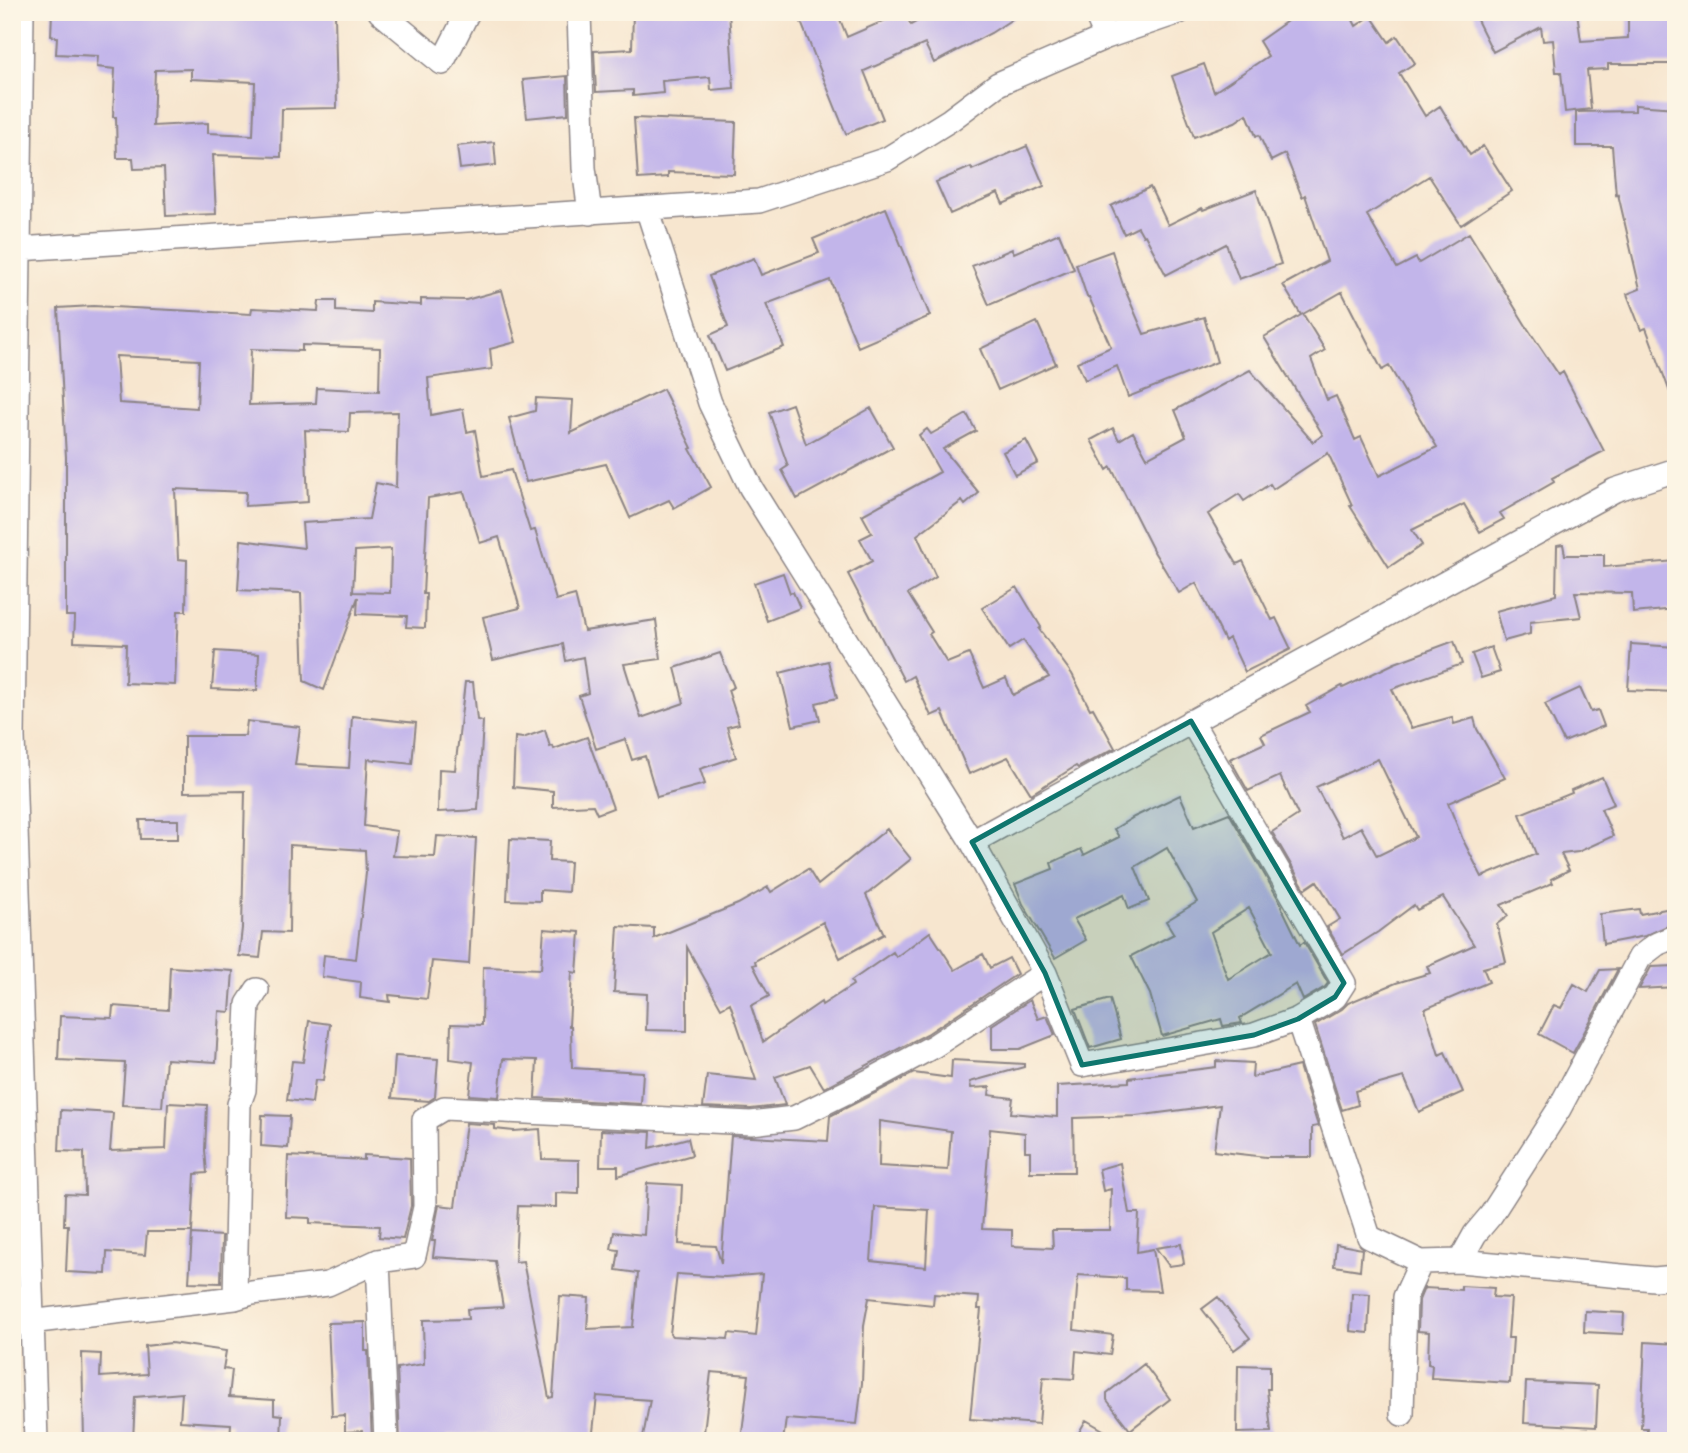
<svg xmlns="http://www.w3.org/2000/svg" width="1688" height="1453" viewBox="0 0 1688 1453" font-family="'Gentium Book Plus',serif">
  <rect width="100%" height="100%" fill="#fcf5e5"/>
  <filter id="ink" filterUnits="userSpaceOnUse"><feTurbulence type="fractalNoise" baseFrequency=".0143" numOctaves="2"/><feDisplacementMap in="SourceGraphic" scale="14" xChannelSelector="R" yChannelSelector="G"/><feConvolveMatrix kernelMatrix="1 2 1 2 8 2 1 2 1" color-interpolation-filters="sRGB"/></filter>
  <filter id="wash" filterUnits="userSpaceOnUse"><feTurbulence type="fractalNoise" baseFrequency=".00686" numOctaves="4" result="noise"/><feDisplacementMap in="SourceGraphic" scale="28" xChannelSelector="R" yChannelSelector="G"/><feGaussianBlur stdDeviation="1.57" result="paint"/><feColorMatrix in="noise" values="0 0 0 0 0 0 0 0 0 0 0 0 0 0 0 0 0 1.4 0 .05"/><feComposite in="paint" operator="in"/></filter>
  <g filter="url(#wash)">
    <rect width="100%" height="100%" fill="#f7e6cf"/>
    <g id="blocks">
      <path fill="#c2b5ea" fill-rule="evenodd" d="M52,12l283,2 2,94 -55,1 -1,48 -68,-2 3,59 -50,2 -2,-48 -30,1 -1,-11h-16l-1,-41h-3l2,-48 -18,-2 1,-11 -42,-2 1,-17 -6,-1zM191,69v10l64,3 -2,53 -45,-2v-10l-55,3 2,-56z
        M633,12h96l5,76 -23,2 -1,-13 -48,4 1,12 -30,3v-6l-37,2 -2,-41 38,-2z
        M797,12h40l10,25 57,-25 7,13 23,-13h89l-32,21 -57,30 -9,-19 -61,27 19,48 -37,15z
        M1300,12h49l7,14 15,-10 18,26 8,-6 18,27 -16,10 26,43 15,-10 30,49 13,-9 29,45 -51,34 -32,-49 -62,39 30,53 19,-10 3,5 50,-30 59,96 31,46 4,-3 41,79 -52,27 2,4 -54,31 4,6 -24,13 -16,-28 -52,26 10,15 -33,22 -39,-61 2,-1 -24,-52 -55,36 -3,-5 -26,17 -5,-7 -31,20 29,50 6,-3 29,59 4,-2 15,31 -46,23 -16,-34 -4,3 -29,-58 -17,10 -26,-43 -42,-83 -4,3 -16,-30 22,-12 6,12 14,-8 14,26 39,-21 -11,-27 75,-40 63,72 10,-7 -59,-98 37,-22 -18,-30 44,-24 -22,-66 -3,2 -17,-43 -14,7 -12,-26 -3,1 -9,-22 -12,8 -41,15 -22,-61 32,-12 10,28 54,-36 -9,-15zM1342,292l40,78 7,-4 48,81 -58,29 -18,-39 -6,3 -19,-44 -9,4 -16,-41 14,-9 -22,-36z
        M1473,12h104l4,29 47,-3v-26h48v52h-68v5l-21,1 4,39 -26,3 -4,-40h-5l-3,-32 -10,1 -2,-14 -48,25z
        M567,76l1,38 -41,4 -4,-38z
        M1635,105l41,3v31h-5l5,57v207h-2l-28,-75 -5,2 -14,-36 13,-5 -22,-95 -2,1 -4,-49h-36v-34l59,-1z
        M634,118l102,4 -2,52 -66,-2v5l-30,2z
        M494,142l2,23 -36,4 -3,-23z
        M1027,146l17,40 -41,18 -5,-11 -48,21 -14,-32 35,-15 1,3z
        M1150,187l18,38 34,-17 1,2 53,-20 25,74 -42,15 -13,-35 -60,31 -21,-40 -2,1 -5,-9 -14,7 -13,-28z
        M886,208l44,108 -72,31 -28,-67 -64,24 18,43 -59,24 -15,-36 18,-8 -19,-51 45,-18 7,17 58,-22 -6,-14z
        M1059,233l15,36 -85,36 -17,-39 40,-17 2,4z
        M1112,251l11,34 21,49 60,-17 13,45 -89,35 -11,-31 -32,14 -8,-18 34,-15 -22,-50h-2l-11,-33z
        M502,290l14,52 -26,7 2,20 -64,9 3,37 32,-6 4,23 8,-2 8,46 28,-6 19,61 5,-1 21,70 19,-5 9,36 72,-11 5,39 -37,5 17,54 43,-15 -9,-35 45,-15 14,34 -6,3 11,34 -12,3 9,30 -36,12 5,15 -48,13 -12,-41 -13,4 -7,-21 -29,10 -17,-53 9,-3 -5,-36 -17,4 -3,-17 -70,16 -10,-43 37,-9 -21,-71 -19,6 -16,-51 -36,6 -5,96h3l-1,34 -19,-1 1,-11 -50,-2 1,-17 -34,93 -20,-9 -3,-88 -63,-3 3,-50 63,8 -2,-25 67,-4 7,-36 20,4 2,-75 -48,1 -1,19 -44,-2 3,72 -63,4 1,-14 -71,-3 3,70 9,1 -1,51h-8l-3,74 -50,-2 1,-39 -52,-2 1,-26h-9v-159l-8,-149 35,-2 158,8 1,-6 66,3 1,-10h17v10l36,2v-11l49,3v-6l45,1zM302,345l78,3 -1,43 -62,-3 -1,15 -67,2 2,-56 51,2zM116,356l83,4 -2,48 -78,-5zM391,549l-1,44 -37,-1 2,-41z
        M1037,322l19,42 -58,26 -18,-41z
        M663,389l29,59 -2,1 21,38 -37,21 -5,-8 -39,18 -24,-54 -80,18 -17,-64 26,-7 1,-13 37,2 -2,33z
        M792,404l14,40 65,-36 22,39 -96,52 -15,-29 6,-4 -19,-54z
        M967,414l9,17 -33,18 36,44 -14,12 -3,-4 -45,34 19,42 -28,17 24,38 -3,2 18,29 22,-9 15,34 22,-10 7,17 36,-18 -26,-37 -14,9 -27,-41 35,-21 24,40 -2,2 33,45 18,35 3,-1 22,40 -37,20 -2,-2 -45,28 -23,-37 -39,17 -27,-63 -11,5 -18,-40 -9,5 -56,-107 24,-13 -12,-22 12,-6 -10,-18 78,-43 -21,-37 8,-6 4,5z
        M1026,440l12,23 -23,12 -12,-23z
        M1563,544l2,11h39v12l72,-6v48l-43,4 -1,-20 -57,-1 6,25 -51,5v12l-26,7 -8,-30 60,-16 1,-50z
        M783,573l7,20 3,-1 7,16 -33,13 -13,-38z
        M1454,641l8,23 -70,25 19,39 41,-11 2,7 20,-6 3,11 28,49 -57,25 15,37 19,37 54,-23 -16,-40 52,-21 -1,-3 31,-13 12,27 -13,5 12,27 -35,16 -17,2 8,16 -18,9 2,4 -52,22 7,11 -11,8 9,38 -23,6 6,14 -64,27 14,46 6,-3 18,40 -44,20 -15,-35 -49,14 3,14 -16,5 -27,-85 27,-16 6,-6 48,-20 34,-10 -3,-7 47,-21 -31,-48 -26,13 -3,-5 -36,27 -35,22 -16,-27 13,-8 -23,-38 -12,8 -33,-57 26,-17 -18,-39 -32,15 -18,-32 35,-16 -4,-8 49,-23 -4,-6 36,-20 1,2 52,-25zM1378,759l38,78 -39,19 -16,-29 -18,10 -27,-50z
        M1631,644l45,3v45l-48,-2z
        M1491,647l9,25 -19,6 -9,-24z
        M215,651l44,3 -2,37 -45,-2z
        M828,661l9,37 -21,5 4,17 -27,6 -13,-53z
        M465,682h8l4,38 6,1 -5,89 -40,2 1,-43 16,1z
        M1580,688l11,24 7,-2 6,16 -40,16 -19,-38z
        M352,716l64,7 -4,41 -44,-5 -4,67 33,5 -4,25 42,1 2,-21 39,2 -7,126 -37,-3 -5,38 -38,-4 1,7 -30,-4 1,-16 -39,-5 2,-22 32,4 10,-86 -1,-23 -75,-5 -1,88 -26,-1 -3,26 -21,-2 3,-28 3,-137 -61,1v-56h61l2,-15 53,6 -5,38 54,3z
        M545,730l5,17 3,-1 1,3 33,-12 26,71 -16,6 -4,-9 -40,2v-16l-40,-4 2,-50 8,1z
        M1180,795l14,32 35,-14 53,92 -1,1 19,39 4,-3 24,41 -3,4 -22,13 -7,-16 -56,34 2,5 -19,3 -2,-7 -59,17 -12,-42 -19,-38 43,-22 -8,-13 31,-19 -30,-54 -32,19 14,34 -20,8 -5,-14 -50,24 12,21 -31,18 -32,-54 -8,-20 38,-15 -2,-6 30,-14 3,6 35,-18 -5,-8 20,-12zM1249,908l23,44 -44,27 -17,-47z
        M140,820h38v19h-37z
        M887,829l24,30 -45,36 18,39 -44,24 -17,-36 -68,39 1,3 -3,1 16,31 -18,10 12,36 58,-40 1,3 31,-20 -2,-4 42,-29 3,5 34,-25 25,38 28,-16 7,14 19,-10 8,16 -90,60 -103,54 -14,-23 -35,12 10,28 -34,4 -48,-2 4,-32 49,5 -26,-77 -9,5 -34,-61v84l-41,-1 1,-36 -33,-2 4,-66 36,2v10l84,-34 30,-17 3,5 37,-23 10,16z
        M510,839l40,2 -1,20 21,1 -2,30 -28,-2v11l-33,-1z
        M1676,907v15l-31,14 -42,8 -3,-30 39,-5 1,5z
        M544,929l36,3 -3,41 -5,-1 -3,54h2l1,42 71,4 -2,32 -106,-6 2,-38 -34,-1 -4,38 -30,-2 4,-33 -23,-3 1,-35 31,1 1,-58 58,2z
        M1676,966v21l-37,2 12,-22z
        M170,967l63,4 -3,41 -11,-1 -3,51 -50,-3 -4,48 -40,-2 3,-42 -67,-3 2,-44 52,2 1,-12 55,4z
        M1618,969l-45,84 -34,-19 15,-29 7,3 13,-24 14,8 12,-22z
        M1110,999l11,40 -31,9 -15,-39z
        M1030,1000l8,19 9,-3 8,19 -35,14h-28v-24z
        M309,1021l21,3 -7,57 -8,-1 -3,23 -25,-3 5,-39 11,1z
        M395,1056l43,3 -3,38 -6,4 -37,-3z
        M952,1060l72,4v3l-54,15 1,6 19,-1 -1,8 24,3 -2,15 46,4v-31l72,-4v-4l87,-11v-6l37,2 -1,14 47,-11 19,60 -6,1v30h-46l-52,-6 6,-46 -84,11 -63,2 1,54h-44v-21h-5v-18l-35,-4 -8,100 30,1v16l41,2 -1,-18h58l1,-41 -8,2 -4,-22 21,-6 9,50h10l-2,39 16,-3 7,42 -34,-1v-12l-48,-3 -4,55 39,5 -3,20 -34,-4 -2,28 -31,-2 -4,47 -69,-5 11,-110h-3l1,-12 -45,-3 -1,11 -64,-7 -5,27 -2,58 -5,41 -71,-5 -3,22h-42l8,-66 -38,-3 -8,69h-37l-23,-4 7,-37 -53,-4 -5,45 -66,-6v6h-40v-7l-38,1 1,6h-49l-3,-73 27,-4 -1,-44 45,-1 -1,-10 36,-2 -8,-46 -62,-4 2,-16h-3l7,-36 16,2 11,-84 29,2v4l19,2 26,-2 2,30 37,1v34l-23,-1v14l-38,-1 -3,56 8,-1 26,137 4,-1 7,-101 29,2 -2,31 46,-2 5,-54 -22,-3 3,-20 -8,-1 3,-17 30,3 3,-52 35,2 -3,59 37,2 5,17 10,-127 97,5 2,-25 84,-43 37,5zM880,1121l71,10 -3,39 -69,-4zM875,1207l54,3 -3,57 -55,-6zM677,1274l48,3 37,-3 -6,62 -27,-3 -1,6 -56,-3 -2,-2z
        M168,1103l39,2 -2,45 2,23 -12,1 -3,58h-45l-2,23 -38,-3 -1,22 -40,-2 2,-47h-4l1,-31 20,1 -1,-43 -25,-1 2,-41 52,3 -3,38 56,-2z
        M262,1115l28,1 -2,32 -27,-2z
        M601,1130l50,2 -1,16 38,-10 4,17 -74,21v-10h-18z
        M364,1155l46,3 1,48 -8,33 -24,-2 1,-11 -70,-3v-5l-24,-1 2,-61 76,4z
        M192,1234l30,2 -1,47 -32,-1z
        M1181,1244l3,20 -15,2 -13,-18z
        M1336,1244l26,5 -2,21 -26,-4z
        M1461,1286l33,2 -1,9 18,1 -3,40h5l-3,45 -79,-5 1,-13 -4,-1 1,-32 -11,-1 1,-31 5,-12 37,2z
        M1352,1293l18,1 -2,39 -18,-2z
        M1218,1297l32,41 -16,12 -32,-41z
        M1585,1311l39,2 -1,21 -39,-2z
        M365,1322v29h3l4,90h-9l-1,-10 -17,1v-17l-13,1 -4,-93z
        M1645,1342l31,2v97h-29v-13h-6z
        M171,1343l55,8 -3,18 9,1 -3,27 45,3v14l8,1 -1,26 -51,-2 1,-15 -51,-3 2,-28 -47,4 -2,44 -49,-2 -2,-86 19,1 -1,23 47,-3 -2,-28z
        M1144,1364l26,35 -40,31 -23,-30v-7z
        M1238,1365l32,1v23h-3l4,43 -34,1z
        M1526,1382l72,3 -2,42 -72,-4z
        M1086,1420l36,21h-48z"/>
    </g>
  </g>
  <g filter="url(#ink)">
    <use href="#blocks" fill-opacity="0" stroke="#8c8485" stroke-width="2"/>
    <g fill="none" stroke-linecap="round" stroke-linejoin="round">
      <g stroke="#8c8485" stroke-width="26">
        <path id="street" d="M22,12l-9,725 23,704
          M380,12l62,51 26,-51
          M579,12l5,156 6,45
          M1095,12l11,25
          M647,208l63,195 41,85 221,354 73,131 37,92 172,-30 44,-16 37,-22 9,-14 -153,-262
          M19,249l740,-48 128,-42 63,-39 48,-36 108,-47 73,-25
          M972,842l643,-352 61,-20
          M1298,1019l71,218 52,25
          M378,1261l8,180
          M1460,1261l194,18 22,-2
          M235,1298l4,-194 5,-14 4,-86 9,-14
          M12,1324l223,-26 17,-5 76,-9 50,-23 36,-5 11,-49 -1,-87 20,-12 307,15 43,-5 77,-38 63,-34 111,-73
          M1402,1414l3,-117 16,-35 39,-1 15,-27 16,-19 68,-106 81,-152 17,-13 19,-8"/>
      </g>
      <use href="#street" stroke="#fff" stroke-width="23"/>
    </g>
  </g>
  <path fill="#0f766e" fill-opacity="0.2" stroke="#0f766e" stroke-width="5" stroke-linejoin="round" d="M1191,721l153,262 -9,14 -37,22 -44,16 -172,30 -37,-92 -73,-131z"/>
  <rect width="1688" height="1453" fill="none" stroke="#fcf5e5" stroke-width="42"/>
</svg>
